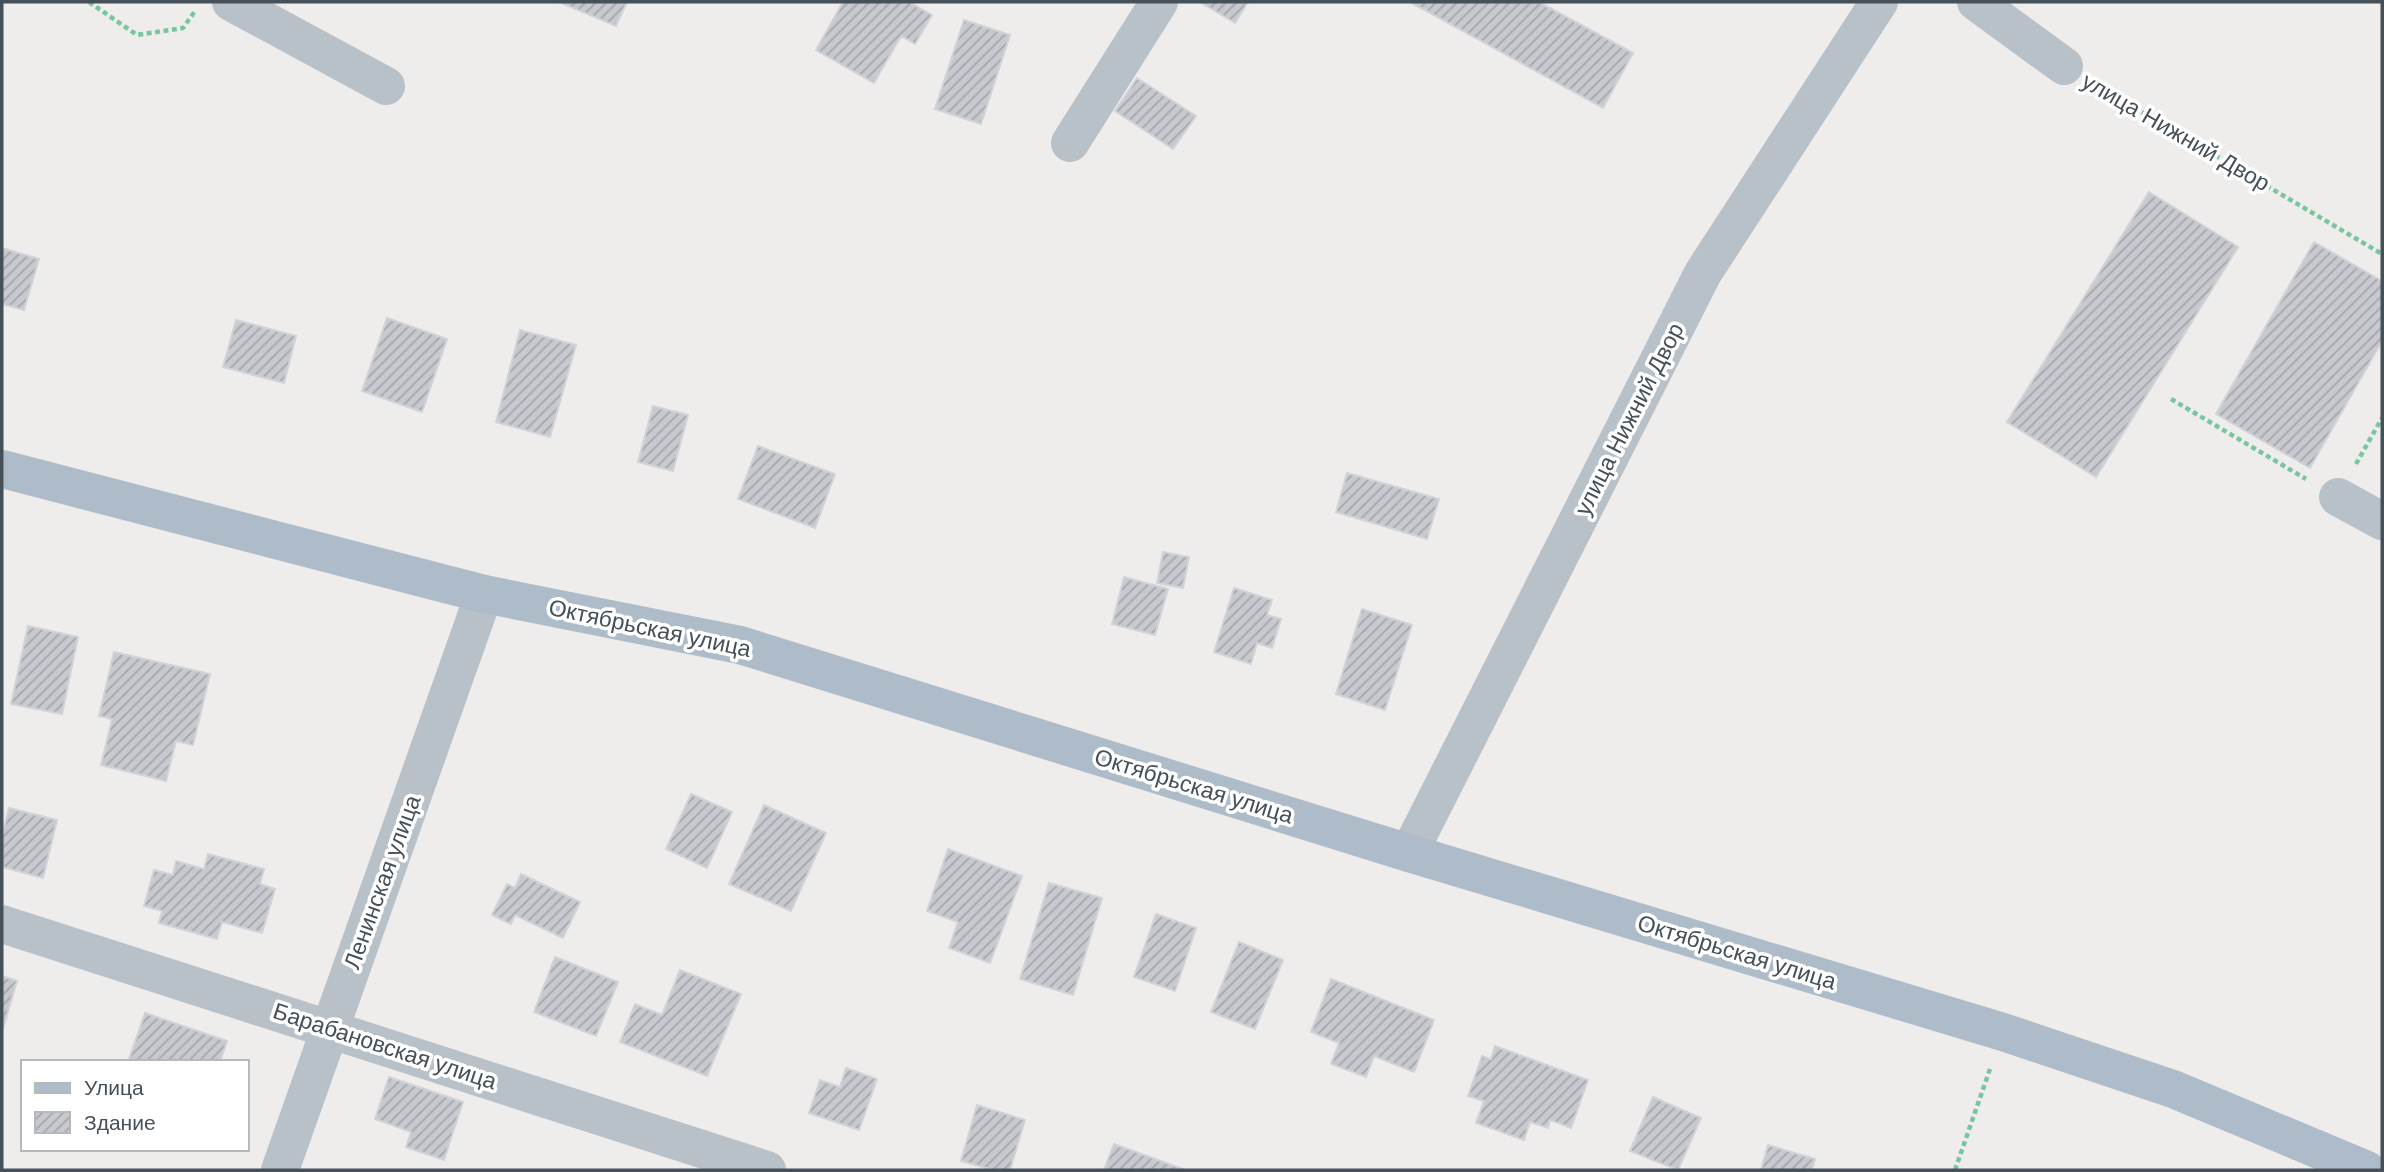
<svg xmlns="http://www.w3.org/2000/svg" width="2384" height="1172" viewBox="0 0 2384 1172" font-family="Arial,sans-serif">
  <defs>
    <pattern id="building-hatch" width="6" height="6" patternUnits="userSpaceOnUse" patternTransform="scale(1.75)"><rect width="6" height="6" fill="#c7c9cf"/><path d="M-1 1l2-2M0 6l6-6M5 7l2-2" fill="none" stroke="#a3a6ab"/></pattern>
  </defs>
  <rect width="100%" height="100%" fill="#efecec"/>
  <path fill="url(#building-hatch)" stroke="#d1d3d8" stroke-width="2" d="M559,2h68l-11,24z
    M843,2h66l23,13 -17,29 -14,-8 -27,47 -58,-33z
    M1200,2h48l-13,21z
    M1410,2h129l94,51 -30,55z
    M964,20l46,15 -29,89 -46,-15z
    M1137,78l59,38 -23,33 -58,-38z
    M2149,192l89,55 -142,230 -89,-55z
    M2314,242l68,39v60l-72,127 -94,-54z
    M2,248l37,11 -15,51 -22,-6z
    M387,318l60,21 -25,73 -60,-21z
    M236,320l60,16 -12,47 -61,-16z
    M520,330l56,15 -26,92 -54,-15z
    M653,406l35,9 -15,56 -35,-9z
    M758,446l77,28 -20,54 -77,-29z
    M1347,473l92,26 -12,40 -91,-27z
    M1163,552l26,5 -6,31 -26,-5z
    M1124,577l44,12 -13,46 -43,-11z
    M1234,588l38,12 -5,15 14,4 -9,29 -15,-5 -6,21 -37,-12z
    M1362,609l50,16 -27,85 -49,-16z
    M28,626l50,11 -16,77 -51,-10z
    M114,652l96,22 -17,71 -17,-4 -10,40 -65,-16 11,-46 -13,-3z
    M691,794l41,18 -25,56 -41,-19z
    M764,805l62,28 -35,78 -62,-27z
    M9,808l48,12 -14,58 -41,-11v-31z
    M948,849l74,27 -32,87 -41,-15 9,-26 -31,-11z
    M208,854l56,15 -4,15 15,5 -13,44 -40,-11 -5,17 -58,-16 3,-12 -18,-5 10,-36 19,5 3,-14 28,8z
    M521,874l59,28 -17,36 -48,-23 -4,9 -19,-9 15,-31 8,4z
    M1049,883l53,15 -29,97 -53,-16z
    M1156,914l40,14 -21,63 -41,-14z
    M1239,942l44,18 -28,69 -44,-17z
    M555,957l63,25 -22,54 -62,-24z
    M680,970l61,24 -34,82 -87,-34 15,-38 27,11z
    M2,976l15,5 -15,51z
    M1331,979l103,41 -20,52 -40,-16 -8,21 -35,-13 8,-21 -28,-11z
    M145,1013l82,28 -7,21h-92z
    M1495,1046l93,34 -17,48 -21,-8 -2,8 -18,-6 -6,18 -48,-17 8,-22 -16,-5 14,-40 9,3z
    M846,1068l31,11 -18,51 -50,-17 11,-33 20,7z
    M389,1077l74,25 -19,58 -38,-13 5,-15 -36,-13z
    M1653,1097l48,21 -23,52 -48,-19z
    M977,1105l48,15 -15,50h-17l-32,-9z
    M1114,1144l69,25 -1,1h-78z
    M1768,1145l47,14 -3,11h-51z"/>
  <g fill="none" stroke-linecap="round" stroke-linejoin="round">
    <path stroke="#78c69e" stroke-width="4.5" stroke-dasharray="5 3.5" stroke-linecap="butt" d="M89,2l48,33 46,-7 12,-17
      M2098,86l284,168
      M2171,399l135,80
      M2356,464l26,-46
      M1955,1170l35,-101"/>
    <path stroke="#b9c1c8" stroke-width="38" d="M231,2l155,84
      M1976,2l88,64
      M1070,143l89,-141
      M2338,497l44,24
      M1409,853l294,-580 176,-271
      M2,924l765,246
      M280,1170l204,-576"/>
    <path stroke="#aebcca" stroke-width="38" d="M2,469l482,125 256,51 669,208 594,179 170,57 194,81"/>
  </g>
  <g text-anchor="middle" stroke-width="7" stroke-linejoin="round" paint-order="stroke">
    <g font-size="23" fill="#465058" stroke="#fff">
      <text transform="translate(2176 132) rotate(30)" y="8">улица Нижний Двор</text>
      <text transform="translate(1629 419) rotate(-63)" y="8">улица Нижний Двор</text>
      <text transform="translate(650 628) rotate(12)" y="8">Октябрьская улица</text>
      <text transform="translate(1194 786) rotate(17)" y="8">Октябрьская улица</text>
      <text transform="translate(382 882) rotate(-70)" y="8">Ленинская улица</text>
      <text transform="translate(1737 952) rotate(17)" y="8">Октябрьская улица</text>
      <text transform="translate(385 1046) rotate(18)" y="8">Барабановская улица</text>
    </g>
  </g>
  <rect width="2384" height="1172" fill="none" stroke="#465058" stroke-width="7"/>
  <rect x="21" y="1060" width="228" height="91" fill="#ffffff" stroke="#b5b9bc" stroke-width="2"/>
  <rect x="35" y="1083" width="35" height="10" fill="#aebcca" stroke="#b5b9bc" stroke-width="2"/>
  <text x="84" y="1095" font-size="21" fill="#465058">Улица</text>
  <rect x="35" y="1112" width="35" height="21" fill="url(#building-hatch)" stroke="#b5b9bc" stroke-width="2"/>
  <text x="84" y="1130" font-size="21" fill="#465058">Здание</text>
</svg>
